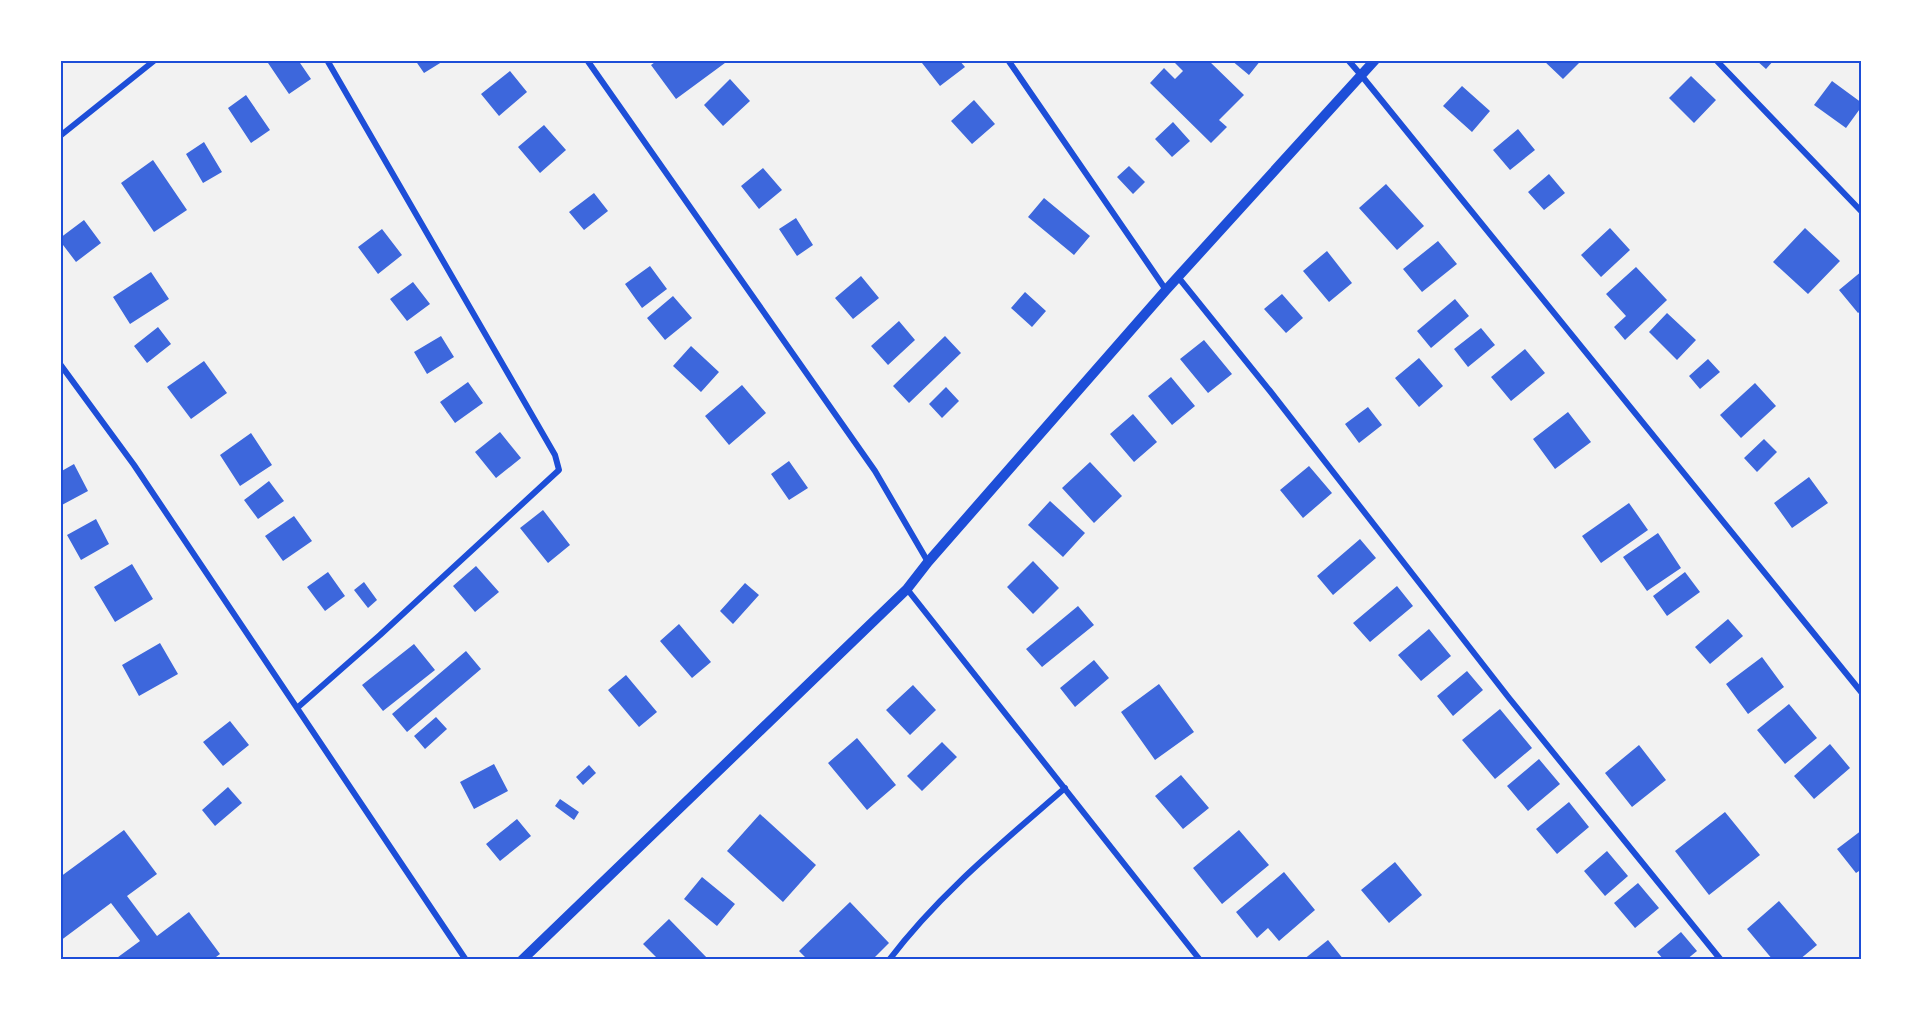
<svg xmlns="http://www.w3.org/2000/svg" width="1922" height="1020" viewBox="0 0 1922 1020" font-family="Helvetica,sans-serif">
  <rect width="100%" height="100%" fill="#f2f2f2"/>
  <path fill="#3d67dc" d="M266,60h32l13,19 -22,15z
    M415,60h30l-21,13z
    M658,60h71l-53,39 -25,-34z
    M926,60h33l6,7 -25,19 -18,-23z
    M1178,60h30l36,35 -25,25 8,7 -16,16 -61,-60 14,-15 11,11 8,-8 -8,-8z
    M1231,60h30l-12,15z
    M1543,60h39l-19,19z
    M1756,60h18l-8,9z
    M510,71l17,21 -28,24 -18,-22z
    M1691,76l25,24 -22,23 -25,-25z
    M730,79l20,22 -27,25 -19,-21z
    M1832,81l30,22v3l-16,22 -32,-23z
    M1462,86l28,25 -18,21 -29,-26z
    M246,95l24,35 -19,13 -23,-35z
    M974,100l21,24 -23,20 -21,-23z
    M1173,122l17,19 -18,16 -17,-18z
    M544,125l22,25 -26,23 -22,-26z
    M1518,129l17,21 -25,20 -17,-20z
    M204,142l18,30 -19,11 -17,-29z
    M153,160l34,50 -33,22 -33,-49z
    M1129,166l16,16 -12,12 -16,-17z
    M763,168l19,22 -23,19 -18,-23z
    M1549,174l16,19 -21,17 -16,-18z
    M1386,184l38,42 -27,24 -38,-42z
    M594,193l14,18 -24,19 -15,-18z
    M1044,198l46,38 -16,19 -46,-38z
    M796,218l17,27 -16,11 -18,-27z
    M84,220l17,23 -25,19 -16,-21v-3z
    M1610,228l20,22 -29,27 -20,-22z
    M1805,228l35,33 -32,33 -35,-32z
    M382,229l20,26 -24,19 -20,-27z
    M1438,241l19,23 -35,28 -19,-23z
    M1327,251l25,32 -23,19 -26,-31z
    M650,266l17,23 -25,19 -17,-24z
    M1636,267l31,33 -42,40 -11,-13 12,-11 -20,-22z
    M1862,271v39l-4,3 -19,-23z
    M151,272l18,27 -39,25 -17,-27z
    M861,276l18,22 -26,21 -18,-21z
    M413,282l17,22 -23,17 -17,-22z
    M1025,292l21,19 -14,16 -21,-19z
    M1282,294l21,24 -17,15 -22,-24z
    M673,296l19,22 -27,22 -18,-22z
    M1455,299l14,17 -38,32 -14,-17z
    M1667,313l29,27 -19,20 -28,-28z
    M899,321l16,19 -27,25 -17,-19z
    M158,327l13,17 -24,19 -13,-17z
    M1481,328l14,17 -27,22 -14,-18z
    M441,336l13,21 -27,17 -13,-22z
    M945,336l16,17 -52,50 -16,-17z
    M1204,340l28,34 -24,19 -28,-34z
    M691,346l28,26 -18,20 -28,-26z
    M1525,349l20,24 -34,28 -20,-24z
    M1419,358l24,28 -24,21 -24,-29z
    M1708,359l12,13 -20,17 -11,-13z
    M204,361l23,32 -36,26 -24,-32z
    M1171,377l24,29 -23,19 -24,-29z
    M468,382l15,21 -28,20 -15,-21z
    M1755,383l21,23 -35,32 -21,-23z
    M742,385l24,28 -37,32 -24,-29z
    M946,387l13,14 -17,17 -13,-14z
    M1368,407l14,18 -23,18 -14,-19z
    M1568,412l23,30 -36,27 -22,-30z
    M1133,414l24,28 -23,20 -24,-28z
    M500,432l21,26 -25,20 -21,-26z
    M251,433l21,32 -32,21 -20,-31z
    M1764,439l13,13 -20,20 -13,-14z
    M789,461l19,27 -19,12 -18,-26z
    M1090,462l32,34 -28,27 -32,-35z
    M74,464l14,27 -28,15v-34z
    M1309,466l23,27 -29,25 -23,-28z
    M1809,477l19,26 -36,25 -18,-25z
    M269,481l15,20 -26,18 -14,-19z
    M1050,501l35,32 -22,24 -35,-32z
    M1629,503l19,27 -47,33 -19,-27z
    M543,510l27,35 -22,18 -28,-35z
    M294,516l18,25 -29,20 -18,-25z
    M96,519l13,25 -28,16 -14,-25z
    M1658,533l23,35 -34,23 -24,-34z
    M1360,539l16,19 -43,37 -16,-19z
    M1033,561l26,27 -26,26 -26,-27z
    M132,564l21,35 -38,23 -21,-35z
    M476,566l23,26 -24,20 -22,-26z
    M328,572l17,24 -20,15 -18,-24z
    M1685,572l15,20 -33,24 -14,-20z
    M364,582l13,18 -9,8 -14,-18z
    M745,583l14,12 -26,29 -13,-13z
    M1397,586l16,20 -43,36 -17,-19z
    M1078,606l16,19 -52,42 -16,-18z
    M1728,619l15,17 -33,28 -15,-17z
    M679,624l32,38 -19,16 -32,-37z
    M1429,629l22,27 -30,25 -23,-26z
    M160,643l18,31 -39,22 -17,-31z
    M414,644l21,26 -52,41 -21,-26z
    M466,651l15,18 -74,63 -15,-18z
    M1762,657l22,30 -36,27 -22,-30z
    M1094,660l15,18 -34,29 -15,-19z
    M1467,671l16,19 -30,26 -16,-20z
    M626,675l31,37 -18,15 -31,-37z
    M1159,684l35,48 -39,28 -34,-48z
    M913,685l23,25 -26,25 -24,-25z
    M1789,704l28,34 -32,26 -28,-34z
    M1500,709l32,39 -37,31 -33,-39z
    M436,717l11,12 -22,20 -11,-13z
    M230,721l19,24 -26,21 -20,-24z
    M857,738l39,47 -29,25 -39,-47z
    M942,742l15,15 -35,34 -15,-15z
    M1830,744l20,24 -36,31 -20,-23z
    M1639,745l27,35 -34,27 -27,-34z
    M1539,759l21,25 -32,27 -21,-25z
    M494,764l14,27 -34,18 -14,-27z
    M589,765l7,8 -13,12 -7,-8z
    M1181,775l28,33 -26,21 -28,-33z
    M228,787l14,16 -27,23 -13,-16z
    M560,799l19,13 -5,8 -19,-14z
    M1569,802l20,25 -32,27 -21,-25z
    M1725,812l35,43 -51,40 -34,-44z
    M760,814l56,51 -33,37 -56,-51z
    M517,819l14,17 -31,25 -14,-17z
    M124,830l33,44 -30,22 30,40 32,-24 31,42 -8,6h-98l26,-19 -29,-38 -51,38v-64z
    M1239,830l30,35 -47,39 -29,-36z
    M1862,830v39l-6,4 -19,-24z
    M1607,851l21,25 -23,20 -21,-25z
    M1395,862l27,33 -33,28 -28,-33z
    M1284,872l31,38 -36,31 -11,-13 -11,10 -21,-26z
    M702,877l33,27 -18,22 -33,-27z
    M1638,883l21,25 -24,20 -21,-25z
    M1779,901l38,44 -18,15h-26l-26,-31z
    M850,902l39,41 -17,17h-64l-9,-9z
    M669,919l40,41h-50l-16,-16z
    M1681,932l16,19 -11,9h-22l-7,-8z
    M1328,940l16,20h-41z"/>
  <g fill="none" stroke-linecap="round" stroke-linejoin="round">
    <path stroke="#1d4ed8" stroke-width="6" d="M587,60l288,411 53,91
      M1008,60l158,230
      M1348,60l13,15 501,618
      M1716,60l146,152
      M60,136l95,-76
      M1178,277l92,114 239,307 212,262
      M60,364l74,101 332,495
      M907,589l293,371
      M297,708l83,-73 179,-165 -4,-15 -228,-395
      M889,960c50,-66 114,-118 176,-172"/>
    <path stroke="#1d4ed8" stroke-width="10" d="M522,960l385,-371 21,-27 238,-272 209,-230"/>
  </g>
  <rect width="1922" height="1020" fill="none" stroke="#ffffff" stroke-width="123"/>
  <rect x="62" y="62" width="1798" height="896" fill="none" stroke="#1d4ed8" stroke-width="2"/>
</svg>
